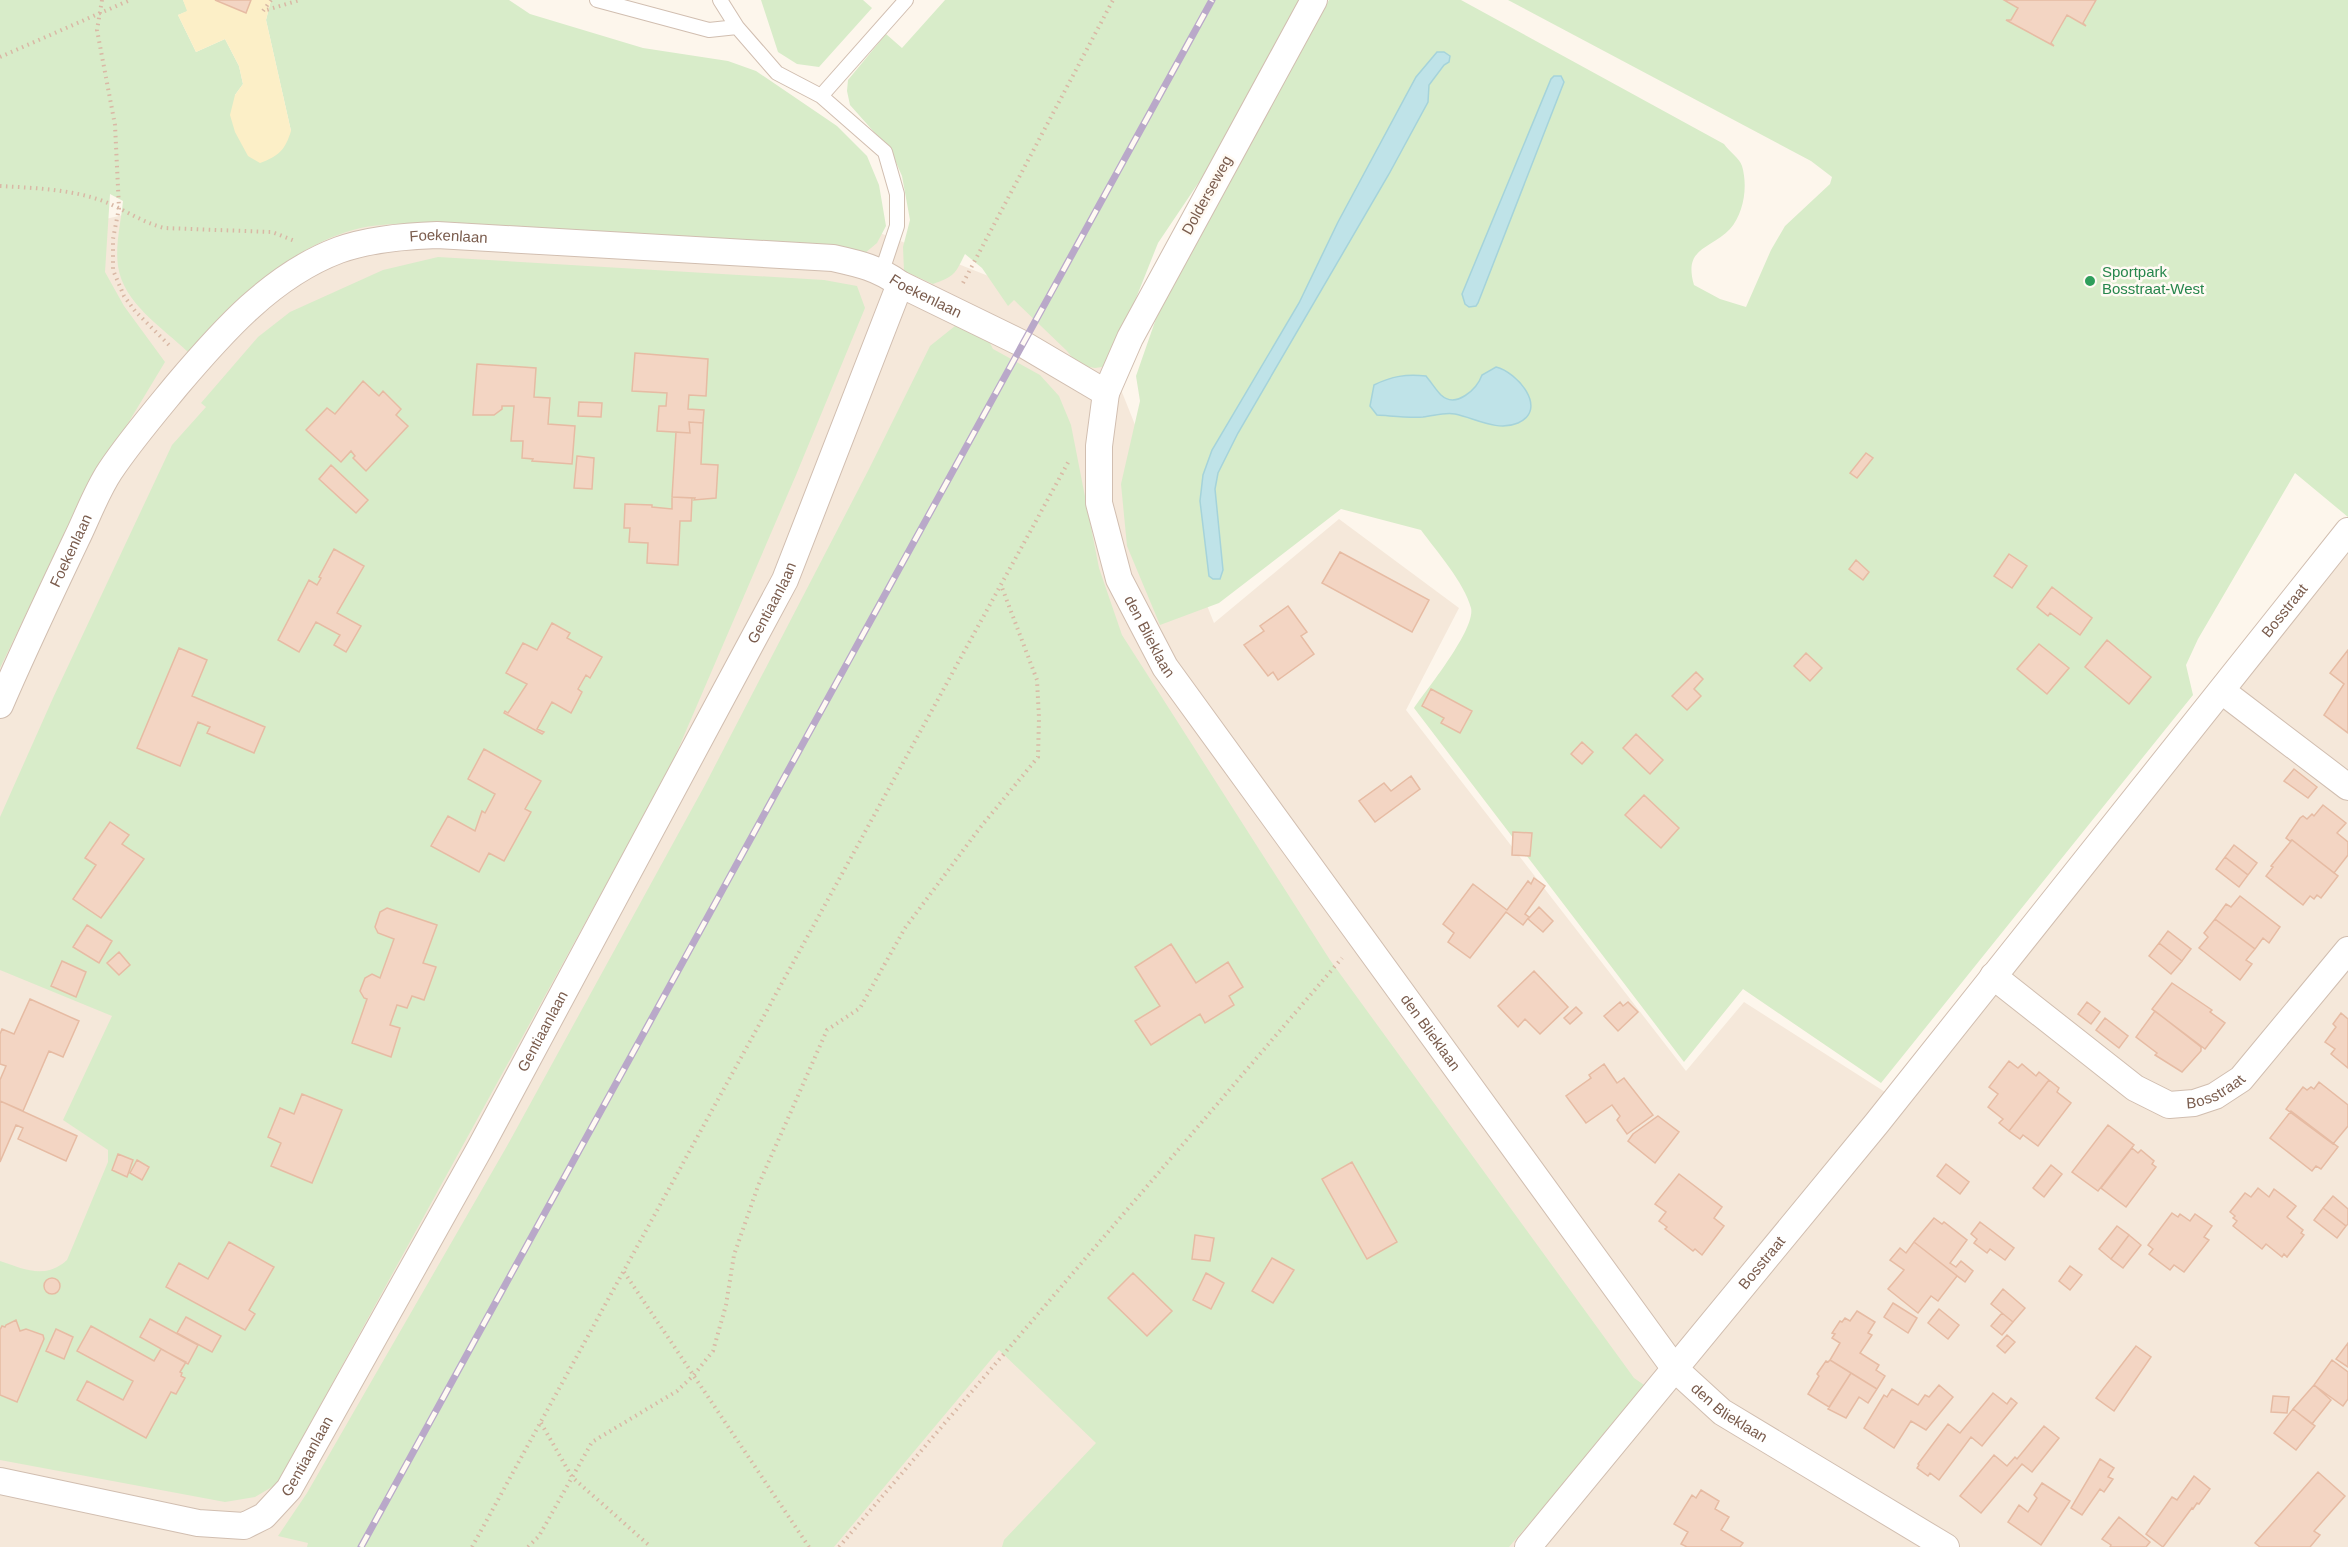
<svg xmlns="http://www.w3.org/2000/svg" width="2348" height="1547" viewBox="0 0 2348 1547" font-family="Arial,sans-serif">
  <rect width="100%" height="100%" fill="#fdf6ec"/>
  <path fill="#f5e8da" d="M351,163l418,26 323,128 122,306 125,-104 120,89 -53,102 280,361 58,-69 152,97 452,-550v998h-2348v-1304z"/>
  <path fill="#d8ecc9" d="M0,0h183l5,11 -10,4 18,37 29,-13 14,27 4,18 -8,11 56,36 -25,-111 5,-20h238l21,14 113,34 85,13 28,10 81,55 30,30 12,29 7,41 -9,17 -12,10 -448,-30c-21,1 -44,1 -64,7 -67,19 -119,73 -165,122 -25,-24 -65,-49 -70,-86 -3,-21 3,-44 5,-65l-13,-7 -5,78 19,34 41,56 -87,144 -78,162z
    M761,0h102l9,8 -53,59 -22,-3 -19,-12z
    M945,0h358l-63,121 -82,122 -49,123 -14,2 -17,-3 -11,-14 -53,-51 -6,6 -26,-38 -17,-14c-10,20 -10,22 -32,30l-29,-13 -1,-24 7,-27 -8,-44 -11,-25 -41,-46 -3,-14 1,-11 38,-46 16,14z
    M1329,0h132l263,144c5,7 16,15 18,22 6,20 2,47 -12,63 -20,21 -47,18 -36,56l26,14 26,8 25,-57 14,-24 45,-42 2,-7 -21,-16 -303,-161h840v517l-53,-44 -97,166 -12,26 7,30 -312,388 -138,-94 -59,73 -270,-354c13,-19 62,-79 57,-100 -7,-26 -34,-56 -50,-78l-80,-21 -122,94 -59,22 -33,-79 -6,-62 19,-83 -4,-25 23,-66z
    M438,257l386,23 33,6 8,22 -69,167 -126,293 -393,716 -22,13 -30,5 -225,-42v-199c24,8 45,19 67,-1l41,-98v-12l-45,-30 49,-104 -112,-46v-153l53,-119 119,-253 34,-38 -5,-4 57,-66 32,-25 93,-42z
    M960,322l27,15 6,12 47,26 19,21 12,29 28,143 23,67 208,325 304,418 13,9 -138,160h-507l2,-7 92,-97 -97,-93 -165,197h-527l1,-4 -30,-7 29,-43 200,-347 198,-361 164,-316 61,-123z"/>
  <path fill="#fcefc7" d="M183,0h88l-5,20 25,111c-6,19 -12,25 -31,32l-12,-7 -13,-24 -5,-17 5,-20 8,-11 -4,-18 -14,-27 -29,13 -18,-37 9,-4z"/>
  <path fill="#bfe3e8" stroke="#a5d3da" stroke-width="1.5" d="M1437,52h7l6,4 -1,6 -5,3 -15,20 -1,17 -39,72 -151,259 -20,40 -3,16 8,81 -3,9h-7l-4,-3 -9,-75 3,-26 9,-25 87,-147 39,-81 78,-145z
    M1554,76h7l3,6 -86,221 -2,3 -7,1 -4,-3 -3,-10 89,-215z
    M1496,367c21,5 53,42 22,56 -21,9 -43,-5 -63,-9 -11,-2 -21,2 -32,3 -15,1 -30,-1 -46,-2l-7,-9 4,-21c18,-9 32,-11 52,-9 5,6 10,14 15,19 15,14 36,-6 41,-20z"/>
  <path fill="#f3d5c3" stroke="#e6bba3" stroke-width="1.5" d="M215,0h36l-5,13z
    M2004,0h92l-13,23 3,3 -19,-11 -16,28 3,3 -48,-26h5l7,-12z
    M635,353l73,6 -2,37 -17,-1 -1,14 16,1 -1,13 -14,-1 1,11 -33,-2 2,-25h7l1,-13 -35,-2z
    M477,364l59,4 -2,29 16,1 -2,26 27,2 -3,38 -40,-3 1,-2 -11,-1 1,-17h-12l3,-35h-12v3l-8,6h-21z
    M363,381l16,15 4,-5 18,18 -5,6 12,11 -42,45 -13,-13 2,-2 -4,-5 -10,11 -35,-32 21,-22 8,6z
    M579,402l23,1 -1,14 -23,-1z
    M689,422l14,1 -2,41 17,1 -2,33 -22,2 1,-2 -23,-1 4,-65 14,1z
    M1866,453l7,5 -16,20 -7,-5z
    M577,456l17,2 -2,31 -18,-1z
    M331,465l37,35 -12,13 -37,-34z
    M672,497l20,1 -1,23h-11l-2,44 -31,-2 1,-20 -19,-1 1,-14h-6l1,-24 27,1v2l20,2z
    M334,549l30,17 -27,47 24,13 -15,26 -12,-7 6,-10 -24,-13 -17,30 -21,-12 31,-60 8,5 4,-7 -2,-1z
    M1340,552l89,48 -17,32 -90,-49z
    M2009,554l18,12 -15,22 -18,-12z
    M1856,560l13,12 -6,8 -14,-11z
    M2052,587l40,31 -12,17 -30,-22 -2,3 -11,-9z
    M1288,606l19,26 -6,4 13,18 -36,26 -5,-8 -5,4 -24,-31 20,-14 -4,-5z
    M552,623l18,10 -3,5 35,19 -12,21 -4,-3 -8,14 4,3 -11,21 -19,-11 -15,27 7,3 -2,2 -38,-21 1,-2 3,2 19,-29 -21,-11 17,-30 14,7z
    M2107,640l44,37 -22,27 -44,-37z
    M2039,644l30,24 -22,26 -30,-25z
    M179,648l28,12 -15,36 73,31 -11,26 -47,-20 3,-6 -12,-5 -18,44 -43,-18z
    M2348,650v83l-24,-18 20,-31 -14,-11z
    M1806,653l16,15 -12,13 -16,-15z
    M1696,672l7,7 -9,10 7,7 -14,14 -15,-14z
    M1431,689l41,22 -12,22 -19,-10 3,-5 -22,-12z
    M1636,734l27,26 -13,14 -27,-26z
    M1582,742l11,10 -11,12 -11,-10z
    M484,749l57,32 -16,28 6,3 -27,49 -15,-8 -10,19 -48,-26 17,-30 27,15 7,-20 3,2 10,-19 -27,-15z
    M2294,769l23,18 -9,11 -24,-17z
    M1411,776l9,13 -45,33 -16,-21 25,-18 7,8z
    M1644,795l35,33 -18,20 -36,-33z
    M2323,805l23,18 -9,10 11,9v13l-14,18 -42,-33 -2,1 -4,-3 14,-20 3,-2 4,3 5,-5 2,2z
    M110,822l19,13 -7,9 22,15 -43,59 -28,-19 23,-34 -11,-7z
    M1513,832l19,1 -2,23 -18,-1z
    M2292,840l46,36 -17,22 -4,-3 -3,4 -4,-3 -7,9 -37,-29 7,-9 -2,-1z
    M2234,845l23,18 -9,12 -23,-18z
    M2225,857l23,18 -9,12 -23,-18z
    M1534,878l11,8 -20,28 4,3 -6,8 -17,-13 -36,46 -22,-16 6,-9 -11,-9 30,-40 34,26 21,-29 3,3z
    M2240,896l40,31 -11,16 -6,-5 -8,11 -40,-30 11,-15 5,3z
    M1539,907l14,14 -10,11 -15,-13z
    M387,908l50,17 -14,38 13,4 -12,33 -12,-4 -5,12 -10,-3 -7,20 10,3 -9,29 -39,-14 15,-44 -3,-1 -4,-7 5,-13 7,-4 8,4 14,-39 -16,-6 -3,-6 5,-15z
    M2215,919l40,30 -9,11 6,4 -12,16 -41,-32 9,-11 -4,-4z
    M87,925l25,16 -13,22 -26,-16z
    M2168,931l23,18 -9,12 -23,-18z
    M2159,943l23,18 -11,13 -22,-18z
    M1171,944l25,39 32,-21 15,25 -14,9 5,9 -29,18 -5,-9 -49,31 -16,-24 25,-15 -25,-39z
    M119,952l11,13 -11,10 -12,-12z
    M62,961l24,11 -10,25 -25,-11z
    M1534,971l34,36 -28,27 -15,-15 -7,8 -20,-21z
    M2172,983l40,27 -2,2 15,11 -20,26 -53,-40z
    M30,999l49,22 -16,36 -14,-6 -26,60 -23,-10v-21l6,-14 -6,-2v-30l2,-5 12,5z
    M1620,1002l3,4 5,-4 10,10 -20,19 -14,-15z
    M2087,1002l13,10 -9,12 -13,-10z
    M1576,1007l6,6 -12,11 -6,-6z
    M2155,1011l46,36v4l-19,21 -27,-17 2,-2 -21,-16z
    M2341,1013l7,6v49l-17,-14 4,-5 -10,-7 11,-15 -3,-3z
    M2105,1018l23,18 -9,12 -23,-18z
    M2009,1061l9,7 4,-4 14,12 3,-4 10,8 -40,51 -10,-8 4,-4 -15,-12 10,-13 -9,-7z
    M1604,1064l13,19 7,-5 29,37 -26,19 -10,-14 3,-4 -8,-11 -26,18 -20,-27 25,-18 -2,-3z
    M2049,1080l10,8 -2,4 14,11 -33,43 -15,-11 -3,4 -11,-8z
    M2319,1082l29,23v21l-15,18 -47,-35 17,-22 4,3 4,-3 3,2z
    M302,1094l40,16 -30,73 -41,-17 10,-23 -13,-6 12,-29 14,6z
    M0,1101l77,35 -11,25 -48,-22 5,-11 -7,-3 -16,37z
    M2291,1111l47,36 -17,22 -5,-3 -4,5 -42,-33z
    M1658,1116l21,16 -24,31 -27,-22 5,-7z
    M2108,1125l26,20 -36,46 -26,-19z
    M2132,1148l6,5 3,-3 13,11 -2,3 4,3 -30,40 -25,-19z
    M118,1154l15,6 -6,17 -15,-7z
    M137,1160l12,7 -7,13 -12,-7z
    M1352,1162l45,80 -30,17 -45,-80z
    M1946,1164l23,18 -9,12 -23,-18z
    M2051,1165l11,9 -18,23 -11,-9z
    M1679,1174l43,33 -8,11 10,8 -22,29 -7,-6 -2,2 -28,-22 2,-2 -8,-6 7,-9 -11,-8z
    M2258,1188l11,9 5,-8 22,17 -9,11 16,13 -2,3 3,2 -17,22 -3,-3 -2,3 -16,-13 -4,5 -29,-23 4,-5 -4,-3 2,-2 -5,-4 15,-19 6,4z
    M2333,1196l15,13v15l-2,2 -23,-18z
    M2323,1208l23,18 -9,12 -23,-18z
    M2172,1213l6,4 2,-3 10,7 5,-7 17,12 -8,11 5,3 -25,32 -10,-7 -4,5 -21,-16 4,-5 -5,-4z
    M1934,1218l8,6 2,-2 23,18 -17,23 6,4 5,-6 12,10 -8,11 -51,-40z
    M1980,1222l34,26 -9,12 -15,-11 -3,4 -13,-10 3,-4 -6,-5z
    M2117,1226l12,9 -18,24 -12,-10z
    M1195,1235l19,3 -4,23 -18,-2z
    M2129,1235l12,10 -18,23 -12,-9z
    M229,1242l45,25 -25,43 6,4 -10,16 -79,-43 13,-24 29,16z
    M1914,1242l51,40 -8,-6 -19,25 -7,-5 -13,17 -30,-24 16,-19 -14,-10 10,-12 6,5z
    M1272,1258l22,12 -21,33 -21,-12z
    M2070,1266l12,9 -12,15 -11,-9z
    M1133,1273l39,38 -25,25 -39,-38z
    M1206,1273l18,10 -13,26 -18,-9z
    M44 1286a8 8 0 1 1 16 0a8 8 0 1 1-16 0Z
    M2003,1289l22,19 -12,14 -22,-18z
    M1893,1303l24,15 -9,15 -24,-16z
    M1939,1309l20,16 -11,14 -20,-16z
    M1857,1311l18,11 -7,11 4,2 -12,18 19,12 -3,5 9,6 -8,13 -47,-29 10,-17 -8,-5 3,-4 -3,-1 8,-12 2,1 3,-4 5,3z
    M2002,1313l11,9 -11,13 -11,-9z
    M186,1317l35,19 -9,16 -35,-19z
    M150,1319l48,26 -10,19 -48,-27z
    M16,1320l4,11 6,-2 17,6 1,4 -27,63 -17,-7v-65l2,-4 3,1 1,-2z
    M91,1326l63,35 7,-12 25,13 -6,10 2,1 -1,3 4,2 -9,16 -5,-2 -25,46 -69,-38 10,-19 36,19 10,-19 -56,-30z
    M56,1329l17,8 -9,22 -18,-8z
    M2007,1335l8,7 -10,11 -8,-7z
    M2348,1343v24l-12,-8z
    M2136,1346l15,11 -37,54 -18,-13z
    M1830,1360l21,13 -22,34 -21,-13 11,-18 -2,-2 9,-13 2,1z
    M2332,1360l16,12v27l-5,7 -29,-21z
    M1851,1373l26,16 -9,14 -9,-6 -13,21 -18,-9z
    M1939,1385l14,12 -27,33 -15,-9 -17,27 -30,-20 20,-33 3,2 5,-8 26,16 7,-10 4,2z
    M2314,1385l17,15 -19,24 -19,-15z
    M1993,1393l14,11 4,-6 6,5 -35,43 -11,-9 -32,43 -9,-7 -2,3 -11,-8 2,-3 -1,-1 30,-40 12,9z
    M2273,1396l16,1 -2,16 -16,-1z
    M2293,1409l22,17 -19,24 -22,-17z
    M2044,1426l15,12 -27,34 -10,-8 -41,49 -21,-17 34,-41 13,11 8,-9 2,2z
    M2100,1459l14,9 -6,9 5,2 -9,13 -4,-3 -18,26 -11,-7z
    M2318,1472l27,24 -31,35 6,4 -10,12h-50l-5,-4z
    M2194,1476l16,13 -11,15 -2,-1 -4,6 -1,-1 -29,39 -17,-13 26,-37 5,3z
    M2042,1483l28,18 -29,44 -33,-23 11,-17 9,7 9,-14 -3,-3z
    M1701,1490l18,11 -4,8 14,8 -8,13 22,13 -3,4h-53l-6,-3 7,-12 -14,-8 18,-29 4,3z
    M2119,1517l31,25 -4,5h-36l1,-2 -9,-6z"/>
  <g fill="none" stroke-linecap="round" stroke-linejoin="round">
    <g stroke="#d1beb0" stroke-width="16">
      <path id="lane" d="M597,0l112,30 28,-3
        M720,0l17,27 40,46 44,23 64,56 12,42v32l-15,45
        M821,96l85,-96"/>
    </g>
    <g stroke="#d1beb0" stroke-width="28">
      <g id="street">
        <path id="s1" d="M1314,0l-184,338 -24,55 -7,53v57l20,76 46,88 510,702 47,43 224,135"/>
        <path d="M2222,691l126,96"/>
        <path id="s2" d="M0,705c24,-56 50,-110 76,-165 11,-22 20,-48 34,-69 20,-30 44,-58 67,-86 45,-53 95,-110 162,-135 31,-11 65,-14 98,-15l396,23c27,6 45,10 67,26l123,60 83,49"/>
        <path id="s3" d="M1993,976l142,112 34,17 25,-2 21,-7 26,-17 107,-129"/>
        <path id="s4" d="M0,1481l198,42 46,3 20,-10 25,-27 191,-341 305,-568 115,-296"/>
        <path id="s5" d="M1528,1547l349,-424 471,-592"/>
      </g>
    </g>
    <path stroke="#d9b8a5" stroke-width="4" stroke-dasharray="1.5 4.5" stroke-linecap="butt" d="M102,0l-5,30 18,95 4,83 -6,31v31l11,26 11,15 36,36
      M271,0l-8,11 37,-11
      M0,57l130,-57
      M0,186c34,2 70,3 103,15 21,8 38,21 61,27l108,4 23,9
      M963,283l150,-283
      M624,1272l185,275
      M541,1423l31,54 79,70
      M472,1547l598,-1088
      M528,1547l11,-11 53,-94 85,-51 16,-15 20,-25 13,-46 8,-50 24,-69 69,-156 33,-22 45,-80 74,-99 59,-72 1,-39 -2,-38 -36,-95
      M839,1547l503,-589"/>
    <use href="#lane" stroke="#fff" stroke-width="14"/>
    <use href="#street" stroke="#fff" stroke-width="26"/>
    <g stroke="#b9a8c9" stroke-width="7">
      <path id="rail" d="M361,1547l851,-1547"/>
    </g>
    <use href="#rail" stroke="#fffaf3" stroke-width="4.5" stroke-dasharray="14" stroke-linecap="butt"/>
  </g>
  <circle fill="#2e9e5b" stroke="#fffaf3" stroke-width="2" cx="2090" cy="281" r="6"/>
  <g text-anchor="middle" stroke-width="5" stroke-linejoin="round" paint-order="stroke">
    <g font-size="15" fill="#7a5c4d" stroke="#fffaf3">
      <text transform="translate(1207 195) rotate(-61)" y="5">Dolderseweg</text>
      <text dy="5" stroke="none"><textPath href="#s2" startOffset="692">Foekenlaan</textPath></text>
      <text dy="5" stroke="none"><textPath href="#s2" startOffset="1178">Foekenlaan</textPath></text>
      <text dy="5" stroke="none"><textPath href="#s2" startOffset="170">Foekenlaan</textPath></text>
      <text dy="5" stroke="none"><textPath href="#s4" startOffset="1317">Gentiaanlaan</textPath></text>
      <text dy="5" stroke="none"><textPath href="#s5" startOffset="1204">Bosstraat</textPath></text>
      <text dy="5" stroke="none"><textPath href="#s1" startOffset="699">den Blieklaan</textPath></text>
      <text dy="5" stroke="none"><textPath href="#s4" startOffset="831">Gentiaanlaan</textPath></text>
      <text dy="5" stroke="none"><textPath href="#s1" startOffset="1185">den Blieklaan</textPath></text>
      <text dy="5" stroke="none"><textPath href="#s3" startOffset="268">Bosstraat</textPath></text>
      <text dy="5" stroke="none"><textPath href="#s5" startOffset="368">Bosstraat</textPath></text>
      <text dy="5" stroke="none"><textPath href="#s1" startOffset="1671">den Blieklaan</textPath></text>
      <text dy="5" stroke="none"><textPath href="#s4" startOffset="345">Gentiaanlaan</textPath></text>
    </g>
    <g font-size="15" fill="#27864d" stroke="#fffaf3" text-anchor="start">
      <text x="2102" y="277">Sportpark<tspan x="2102" dy="17">Bosstraat-West</tspan></text>
    </g>
  </g>
</svg>
